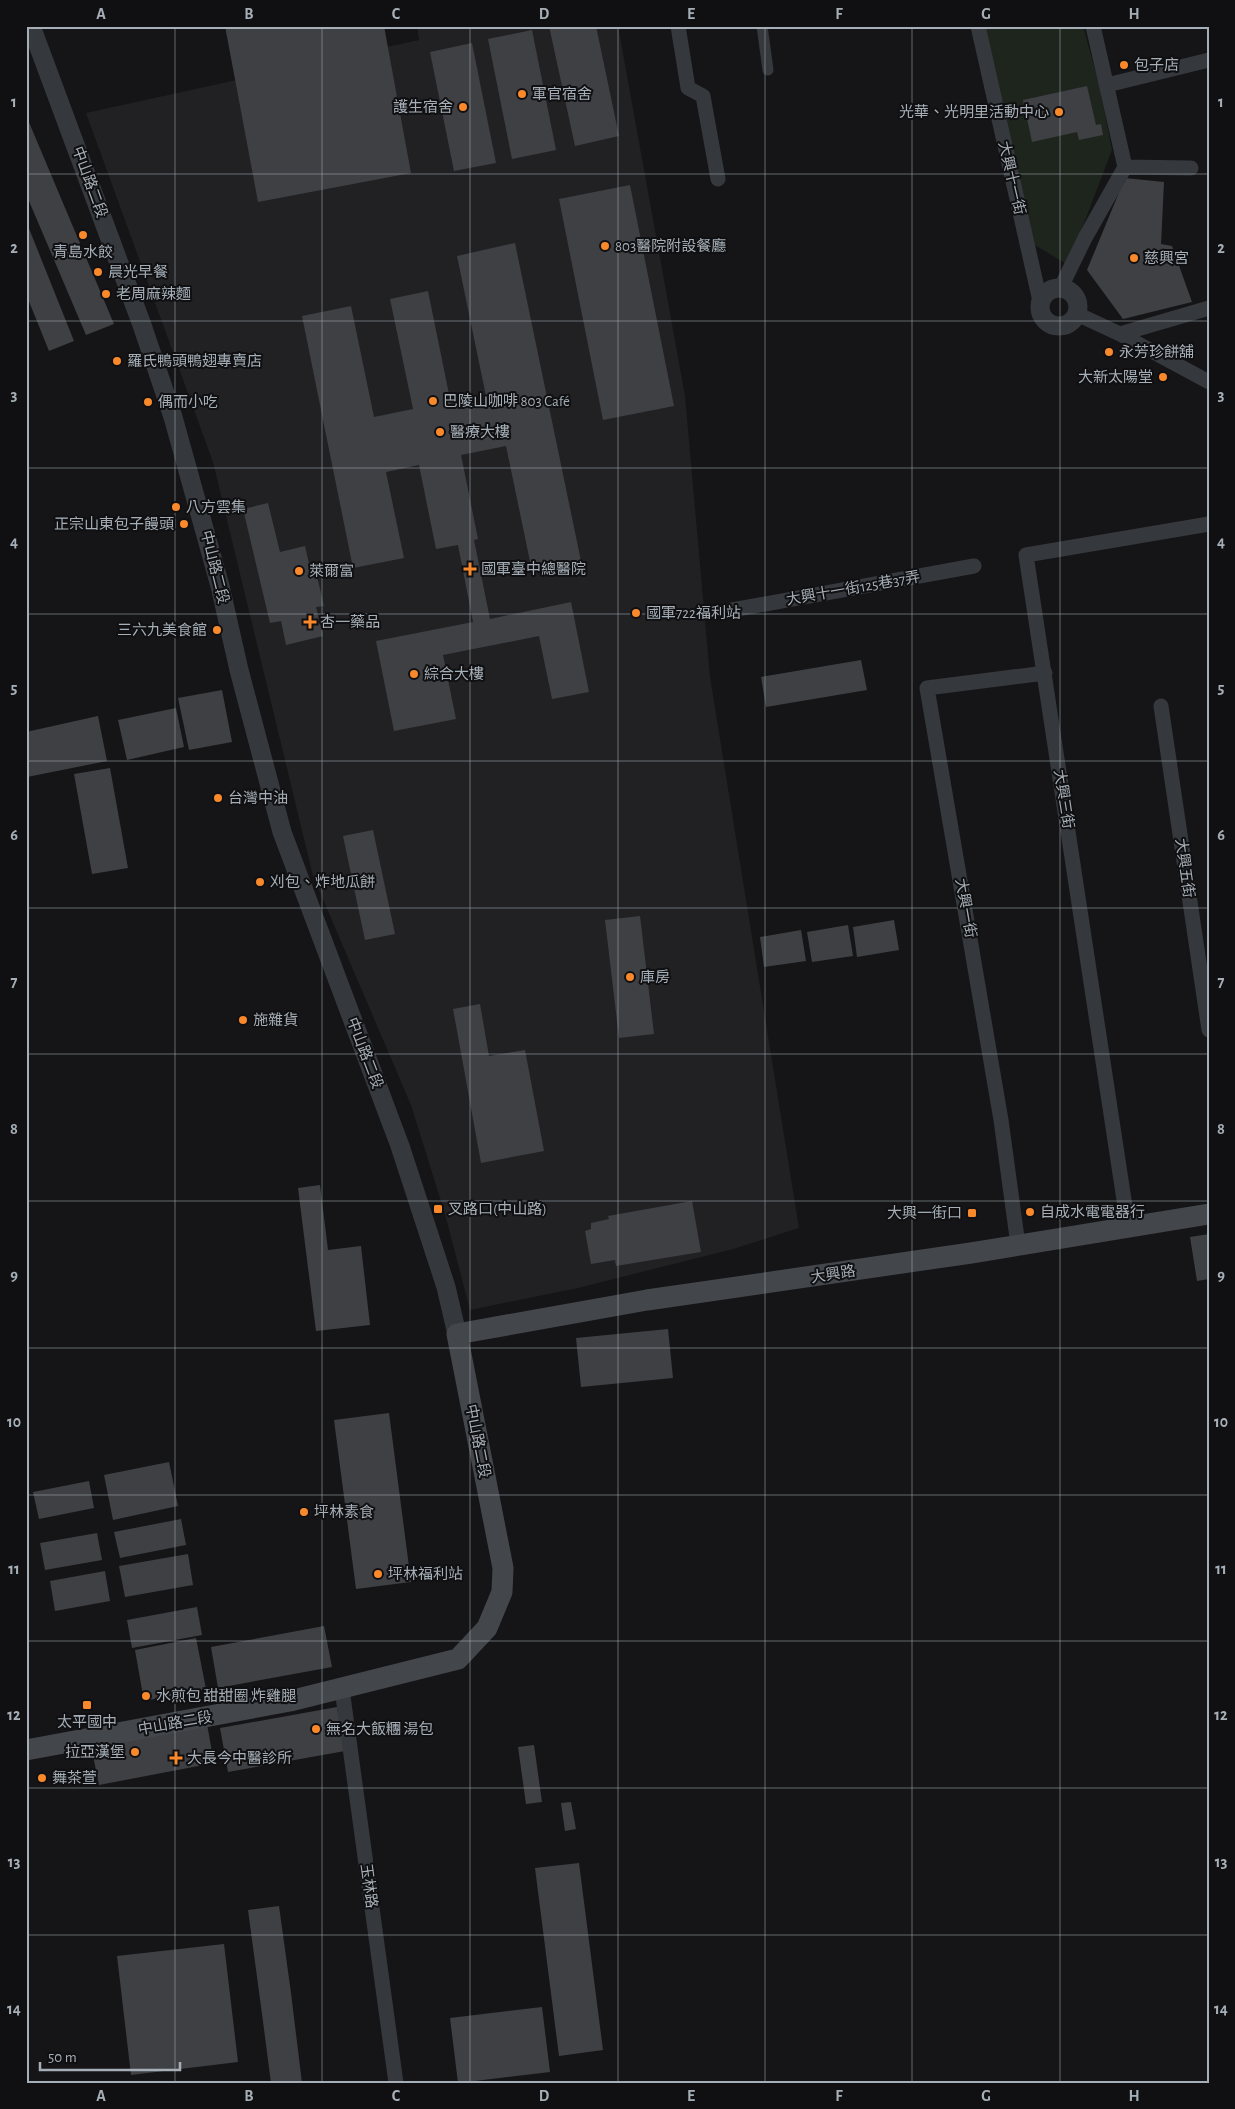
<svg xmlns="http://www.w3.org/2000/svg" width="1235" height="2109" viewBox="0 0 1235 2109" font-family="'Alegreya Sans','Noto Sans TC',sans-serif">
  <rect width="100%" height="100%" fill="#151517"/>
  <path fill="#212124" d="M417,26h201l67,370 25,281 89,551 -66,21 -155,39 -108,22 -25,-96 -34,-109 -98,-229 -100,-414 -127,-349 333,-73z"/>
  <path fill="#1d251d" d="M983,26h100l17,62 12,62 -44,115 -38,-23z"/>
  <path fill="#3f4044" d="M225,26h159l27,147 -153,29z
    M549,26h47l23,110 -44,10z
    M532,30l24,120 -44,9 -24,-120z
    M472,43l24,120 -42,8 -24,-119z
    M1087,86l9,39 5,-1 2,11 -24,5 -2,-8 -45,10 -9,-42z
    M28,120l86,204 -28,11 -60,-141v-73z
    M1125,178l39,4 -3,62 11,2 20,56 -69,17 -36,-49z
    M630,185l44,221 -71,14 -44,-221z
    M26,221l48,120 -25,10 -23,-57z
    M515,243l66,318 -49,10 -26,-125 -45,9 17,84 -4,1 16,79 81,-17 18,90 -37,7 -13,-63 -96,19 13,64 -62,12 -18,-90 97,-19 -15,-77 -22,4 -17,-84 -33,7 18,86 -51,10 -51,-252 49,-10 23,111 39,-8 -23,-110 38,-8 23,113 35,-8 -29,-140z
    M268,503l12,49 25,-6 5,22h-1l1,5 6,-1 8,34 -8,1 7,29 -37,9 -5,-24 -11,2 -27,-114z
    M861,660l6,30 -101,17 -5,-30z
    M222,690l10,52 -43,8 -11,-52z
    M176,708l8,39 -57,13 -9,-40z
    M98,716l9,45 -80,16 -1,-45z
    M110,768l18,100 -36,6 -18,-100z
    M373,830l22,104 -30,6 -22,-104z
    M640,916l14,118 -35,4 -14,-118z
    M894,920l5,30 -42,7 -4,-30z
    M848,925l5,31 -41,6 -5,-30z
    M801,930l5,31 -42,6 -4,-30z
    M480,1004l9,52 36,-6 19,101 -63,12 -28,-154z
    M320,1185l8,65 33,-4 9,79 -54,6 -18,-143z
    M692,1201l9,51 -85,14 -1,-6 -24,4 -6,-33 6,-2v-6l18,-4 -1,-3z
    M1209,1234v45l-12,2 -7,-44z
    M668,1329l5,49 -92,9 -5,-49z
    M389,1413l22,169 -55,7 -22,-169z
    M169,1462l9,44 -65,14 -9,-45z
    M89,1481l5,27 -55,11 -6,-27z
    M181,1519l5,26 -66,13 -6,-26z
    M97,1533l5,27 -57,10 -5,-27z
    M188,1554l5,31 -68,12 -6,-31z
    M105,1571l5,30 -55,10 -5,-30z
    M197,1607l5,28 -70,13 -5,-28z
    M324,1626l8,41 -114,21 -7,-41z
    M196,1638l10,51 -62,12 -9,-51z
    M337,1707l8,44 -117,21 -8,-44z
    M207,1724l7,39 -115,22 -8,-39z
    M534,1745l8,57 -16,2 -8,-57z
    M571,1802l5,27 -11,2 -4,-28z
    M579,1863l24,187 -44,6 -24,-188z
    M279,1906l12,87 11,90h-31l-9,-69 -14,-104z
    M224,1944l14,118 -107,13 -14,-119z
    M542,2007l8,65 -92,11 -8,-65z"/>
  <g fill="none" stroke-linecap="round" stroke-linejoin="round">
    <path stroke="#35383c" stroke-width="11" d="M762,26l6,44"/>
    <path stroke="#35383c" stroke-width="15" d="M678,26l10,62 15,8 15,83
      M978,26l62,275
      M1107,85l102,-25
      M1125,167l66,1
      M1061,287l24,-49 40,-71 -32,-141
      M1077,314l43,20 89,48
      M1120,334l89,-26
      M732,610l242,-44
      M1161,706l48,324
      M1128,1226l-102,-671 183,-31
      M1018,1245l-17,-125 -74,-432 118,-15
      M342,1689l54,394"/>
    <path stroke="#35383c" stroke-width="19" d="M31,26l111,299 31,92 47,169 19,84 43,162 118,314 46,141 11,47
      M1040 307a19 19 0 1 1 38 0a19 19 0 1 1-38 0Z"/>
    <path stroke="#43474c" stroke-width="21" d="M26,1750l264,-49 168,-42 29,-31 15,-36 1,-24 -46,-234 190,-34 324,-47 238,-39"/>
  </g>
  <path fill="none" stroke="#a6afb7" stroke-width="1" stroke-opacity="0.55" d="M175,26v2057M322,26v2057M470,26v2057M618,26v2057M765,26v2057M912,26v2057M1060,26v2057M26,174h1183M26,321h1183M26,468h1183M26,614h1183M26,761h1183M26,908h1183M26,1054h1183M26,1201h1183M26,1348h1183M26,1495h1183M26,1641h1183M26,1788h1183M26,1935h1183"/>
  <g fill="#f9892a" stroke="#101012" stroke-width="2">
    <circle cx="1124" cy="65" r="5"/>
    <circle cx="522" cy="94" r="5"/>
    <circle cx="463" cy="107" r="5"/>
    <circle cx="1059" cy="112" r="5"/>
    <circle cx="83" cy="235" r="5"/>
    <circle cx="605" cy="246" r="5"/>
    <circle cx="1134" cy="258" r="5"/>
    <circle cx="98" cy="272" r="5"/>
    <circle cx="106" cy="294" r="5"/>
    <circle cx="1109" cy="352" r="5"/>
    <circle cx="117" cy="361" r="5"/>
    <circle cx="1163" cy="377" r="5"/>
    <circle cx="433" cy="401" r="5"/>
    <circle cx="148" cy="402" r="5"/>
    <circle cx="440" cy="432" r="5"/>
    <circle cx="176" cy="507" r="5"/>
    <circle cx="184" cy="524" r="5"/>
    <path d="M467.5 561.5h5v5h5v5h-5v5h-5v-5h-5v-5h5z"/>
    <circle cx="299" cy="571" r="5"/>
    <circle cx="636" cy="613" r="5"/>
    <path d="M307.5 614.5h5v5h5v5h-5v5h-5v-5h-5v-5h5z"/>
    <circle cx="217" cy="630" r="5"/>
    <circle cx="414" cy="674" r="5"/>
    <circle cx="218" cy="798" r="5"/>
    <circle cx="260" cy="882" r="5"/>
    <circle cx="630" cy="977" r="5"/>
    <circle cx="243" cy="1020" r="5"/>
    <rect x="433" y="1204" width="10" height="10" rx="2.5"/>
    <circle cx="1030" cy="1212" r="5"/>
    <rect x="967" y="1208" width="10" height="10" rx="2.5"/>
    <circle cx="304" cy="1512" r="5"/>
    <circle cx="378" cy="1574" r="5"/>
    <circle cx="146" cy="1696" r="5"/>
    <rect x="82" y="1700" width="10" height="10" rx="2.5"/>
    <circle cx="316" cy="1729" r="5"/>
    <circle cx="135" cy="1752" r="5"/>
    <path d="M173.5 1750.5h5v5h5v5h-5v5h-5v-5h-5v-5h5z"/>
    <circle cx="42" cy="1778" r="5"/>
  </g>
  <g text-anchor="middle" stroke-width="4" stroke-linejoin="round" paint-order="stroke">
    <g font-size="15" fill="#a6afb7" stroke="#101012" text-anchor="start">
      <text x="1134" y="70">包子店</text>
      <text x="532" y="99">軍官宿舍</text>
      <text x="453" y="112" text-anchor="end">護生宿舍</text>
      <text x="1049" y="117" text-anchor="end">光華、光明里活動中心</text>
      <text x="615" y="251">803醫院附設餐廳</text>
      <text x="83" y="257" text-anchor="middle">青島水餃</text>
      <text x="1144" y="263">慈興宮</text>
      <text x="108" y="277">晨光早餐</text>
      <text x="116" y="299">老周麻辣麵</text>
      <text x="1119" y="357">永芳珍餅舖</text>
      <text x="127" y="366">羅氏鴨頭鴨翅專賣店</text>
      <text x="1153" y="382" text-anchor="end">大新太陽堂</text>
      <text x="443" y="406">巴陵山咖啡 803 Café</text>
      <text x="158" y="407">偶而小吃</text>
      <text x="450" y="437">醫療大樓</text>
      <text x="186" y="512">八方雲集</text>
      <text x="174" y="529" text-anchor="end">正宗山東包子饅頭</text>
      <text x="481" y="574">國軍臺中總醫院</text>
      <text x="309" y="576">萊爾富</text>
      <text x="646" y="618">國軍722福利站</text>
      <text x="320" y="627">杏一藥品</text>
      <text x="207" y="635" text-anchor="end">三六九美食館</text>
      <text x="424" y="679">綜合大樓</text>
      <text x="228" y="803">台灣中油</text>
      <text x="270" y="887">刈包、炸地瓜餅</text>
      <text x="640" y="982">庫房</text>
      <text x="253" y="1025">施雜貨</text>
      <text x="448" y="1214">叉路口(中山路)</text>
      <text x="1040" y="1217">自成水電電器行</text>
      <text x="962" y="1218" text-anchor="end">大興一街口</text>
      <text x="314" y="1517">坪林素食</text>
      <text x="388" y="1579">坪林福利站</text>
      <text x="156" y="1701">水煎包 甜甜圈 炸雞腿</text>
      <text x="87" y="1727" text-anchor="middle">太平國中</text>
      <text x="326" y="1734">無名大飯糰 湯包</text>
      <text x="125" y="1757" text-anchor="end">拉亞漢堡</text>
      <text x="187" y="1763">大長今中醫診所</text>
      <text x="52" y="1783">舞茶萱</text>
    </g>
    <g font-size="15" fill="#a6afb7" stroke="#101012">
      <text transform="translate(1012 178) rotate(77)" y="5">大興十一街</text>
      <text transform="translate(90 182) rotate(70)" y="5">中山路二段</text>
      <text transform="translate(215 567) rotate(76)" y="5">中山路二段</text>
      <text transform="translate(853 588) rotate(-10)" y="5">大興十一街125巷37弄</text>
      <text transform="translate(1064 799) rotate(81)" y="5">大興三街</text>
      <text transform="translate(1185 868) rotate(82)" y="5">大興五街</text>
      <text transform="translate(966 908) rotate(80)" y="5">大興一街</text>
      <text transform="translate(365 1053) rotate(69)" y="5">中山路二段</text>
      <text transform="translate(833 1274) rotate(-9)" y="5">大興路</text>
      <text transform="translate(478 1441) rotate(79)" y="5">中山路二段</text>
      <text transform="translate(175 1723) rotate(-10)" y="5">中山路二段</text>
      <text transform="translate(369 1886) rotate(82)" y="5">玉林路</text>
    </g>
  </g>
  <rect width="1235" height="2109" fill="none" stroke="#101012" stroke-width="55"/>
  <path d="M40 2062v8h140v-8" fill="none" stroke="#a6afb7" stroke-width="2.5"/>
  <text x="48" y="2062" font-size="15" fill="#a6afb7" stroke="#101012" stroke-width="4" paint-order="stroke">50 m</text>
  <rect x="28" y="28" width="1180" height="2054" fill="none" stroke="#a6afb7" stroke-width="2"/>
  <g font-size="16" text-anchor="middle" font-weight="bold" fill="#a6afb7">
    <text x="101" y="19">A</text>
    <text x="249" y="19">B</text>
    <text x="396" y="19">C</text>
    <text x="544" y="19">D</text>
    <text x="691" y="19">E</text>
    <text x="839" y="19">F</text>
    <text x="986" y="19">G</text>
    <text x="1134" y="19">H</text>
    <text x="14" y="107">1</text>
    <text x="1221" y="107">1</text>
    <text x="14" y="253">2</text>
    <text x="1221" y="253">2</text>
    <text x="14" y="400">3</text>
    <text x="1221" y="400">3</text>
    <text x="14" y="547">4</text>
    <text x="1221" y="547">4</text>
    <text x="14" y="693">5</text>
    <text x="1221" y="693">5</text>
    <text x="14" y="840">6</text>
    <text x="1221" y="840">6</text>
    <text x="14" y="987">7</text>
    <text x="1221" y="987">7</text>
    <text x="14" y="1134">8</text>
    <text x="1221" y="1134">8</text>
    <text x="14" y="1280">9</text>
    <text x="1221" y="1280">9</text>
    <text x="14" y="1427">10</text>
    <text x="1221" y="1427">10</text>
    <text x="14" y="1574">11</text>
    <text x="1221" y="1574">11</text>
    <text x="14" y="1720">12</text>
    <text x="1221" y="1720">12</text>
    <text x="14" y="1867">13</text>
    <text x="1221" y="1867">13</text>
    <text x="14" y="2014">14</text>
    <text x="1221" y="2014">14</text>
    <text x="101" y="2101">A</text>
    <text x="249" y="2101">B</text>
    <text x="396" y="2101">C</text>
    <text x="544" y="2101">D</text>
    <text x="691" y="2101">E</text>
    <text x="839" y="2101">F</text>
    <text x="986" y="2101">G</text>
    <text x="1134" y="2101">H</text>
  </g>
</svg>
